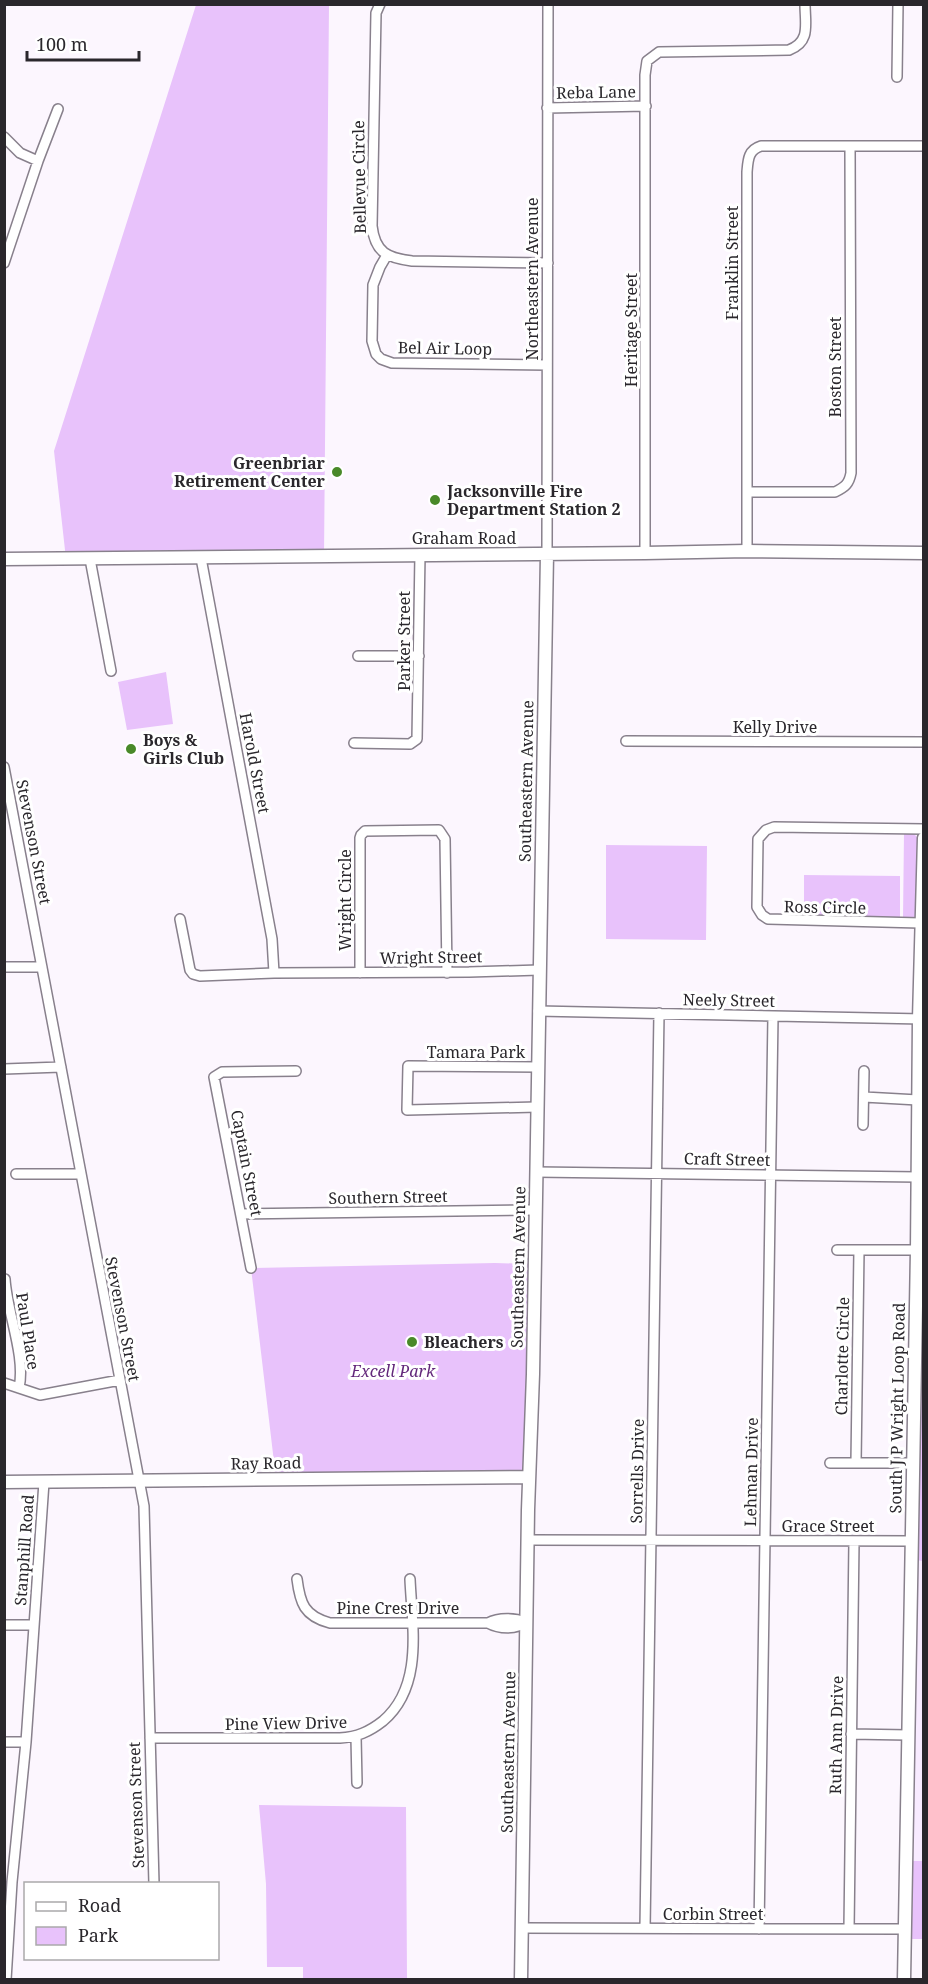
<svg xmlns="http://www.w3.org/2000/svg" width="928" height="1984" viewBox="0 0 928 1984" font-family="'Noto Serif',serif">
  <rect width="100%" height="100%" fill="#fcf6fe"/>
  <path fill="#f8ebff" d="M911,1560l12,1v300h-17z"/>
  <path fill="#e8c2fb" d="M196,5h133l-5,551 -258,3 -12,-108z
    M166,672l7,52 -46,6 -9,-48z
    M904,833h9l6,6 -2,75 -4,5h-10z
    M923,838l1,723 -13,-1z
    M606,845l101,1 -1,94 -100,-1z
    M804,875l96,1v42l-96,-2z
    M495,1263l40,1 -6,213 -253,2 -25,-211z
    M259,1805l147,2 1,172h-104v-12h-36l-1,-83z
    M906,1861h17v78h-23z"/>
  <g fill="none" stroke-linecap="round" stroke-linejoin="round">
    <g stroke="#88808c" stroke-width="12">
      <path id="street" d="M380,4l-4,9 -4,213c3,27 16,32 40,35l136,2
        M897,77l1,-73
        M547,108l99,-2
        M4,137l16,16 18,8
        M387,255l-7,12 -7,18 -1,56 4,13 5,5 11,4 155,2
        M4,263l34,-102 20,-52
        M747,492h88c10,-5 14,-8 16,-19l-1,-327
        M747,551v-379c1,-12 1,-22 14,-26h163
        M645,553v-478l2,-14 12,-9 130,-2c22,-8 16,-26 16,-46
        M547,554l1,-550
        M201,558l71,381 2,34
        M90,559l21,112
        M358,656h61
        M626,741l298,1
        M354,743l56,1 7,-5 3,-185
        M4,767l140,739 10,378
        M180,919l10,51 3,4 7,2 74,-3 195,-1 70,-2
        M920,923l-152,-4 -6,-4 -5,-8 1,-68 8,-9 8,-3 150,2
        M4,967h38
        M360,973v-135l1,-3 4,-4 74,-1 6,9 2,134
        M538,1011l385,8
        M4,1069l57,-2
        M864,1097l54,3
        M537,1107l-130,3 1,-44 130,1
        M863,1125l1,-54
        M536,1172l382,5
        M16,1174h65
        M242,1214l293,-4
        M837,1250h80
        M251,1268l-37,-191 8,-5 74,-1
        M5,1279c2,34 21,77 14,109
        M4,1383l36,12 80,-15
        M830,1463h83
        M856,1463l3,-213
        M528,1540l383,1
        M297,1579c3,24 7,37 33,44h158c11,-6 27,-5 38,-1
        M488,1623c11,6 28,7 38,-1
        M4,1625h30
        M851,1734l57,1
        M356,1737l1,46
        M150,1738h190c17,-1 29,-6 43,-17 41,-35 29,-95 27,-142
        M4,1742h22
        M522,1928l382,1
        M645,1928l14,-915
        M759,1929l14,-913
        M849,1929l5,-388
        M6,1980l6,-98 14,-140 18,-260"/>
    </g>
    <g stroke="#88808c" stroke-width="15">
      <path id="secondary" d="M4,559l641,-6 102,-2 177,2
        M4,1482l525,-5
        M521,1980l7,-470 5,-136 14,-820
        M904,1980l13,-730 2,-231 5,-181"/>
    </g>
    <use href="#street" stroke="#fff" stroke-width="9"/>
    <use href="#secondary" stroke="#fff" stroke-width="12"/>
  </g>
  <g fill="#498929" stroke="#fff" stroke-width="2">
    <circle cx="337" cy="472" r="6"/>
    <circle cx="435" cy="500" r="6"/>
    <circle cx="131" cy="749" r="6"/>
    <circle cx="412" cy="1342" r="6"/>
  </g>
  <g text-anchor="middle" stroke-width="6" stroke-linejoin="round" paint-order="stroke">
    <g font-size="16" fill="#2a272c" stroke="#fff">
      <text transform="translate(596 92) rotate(-1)" y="6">Reba Lane</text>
      <text transform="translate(359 177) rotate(-91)" y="6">Bellevue Circle</text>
      <text transform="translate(732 263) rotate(-90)" y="6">Franklin Street</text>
      <text transform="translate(532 279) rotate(-90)" y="6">Northeastern Avenue</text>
      <text transform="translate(631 330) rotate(-90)" y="6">Heritage Street</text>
      <text transform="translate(445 348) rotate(1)" y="6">Bel Air Loop</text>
      <text transform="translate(835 367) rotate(-90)" y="6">Boston Street</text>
      <text x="464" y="544">Graham Road</text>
      <text transform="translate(404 641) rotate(-90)" y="6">Parker Street</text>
      <text x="775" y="733">Kelly Drive</text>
      <text transform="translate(255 763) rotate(79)" y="6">Harold Street</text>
      <text transform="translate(526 781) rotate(-89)" y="6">Southeastern Avenue</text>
      <text transform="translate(34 842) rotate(79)" y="6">Stevenson Street</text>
      <text transform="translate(345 900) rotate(-90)" y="6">Wright Circle</text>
      <text transform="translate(825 907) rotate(1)" y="6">Ross Circle</text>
      <text transform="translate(431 957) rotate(-1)" y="6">Wright Street</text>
      <text transform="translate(729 1000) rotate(1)" y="6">Neely Street</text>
      <text x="476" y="1058">Tamara Park</text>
      <text transform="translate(727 1159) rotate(1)" y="6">Craft Street</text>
      <text transform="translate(247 1163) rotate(79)" y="6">Captain Street</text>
      <text transform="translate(388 1197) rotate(-1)" y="6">Southern Street</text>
      <text transform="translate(518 1267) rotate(-89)" y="6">Southeastern Avenue</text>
      <text transform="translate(123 1319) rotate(79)" y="6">Stevenson Street</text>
      <text transform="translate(28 1331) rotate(81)" y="6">Paul Place</text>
      <text transform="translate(842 1356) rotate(-89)" y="6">Charlotte Circle</text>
      <text transform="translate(897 1408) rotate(-89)" y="6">South J P Wright Loop Road</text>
      <text transform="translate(266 1463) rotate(-1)" y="6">Ray Road</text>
      <text transform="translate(637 1471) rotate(-89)" y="6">Sorrells Drive</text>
      <text transform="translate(751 1472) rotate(-89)" y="6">Lehman Drive</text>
      <text x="828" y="1532">Grace Street</text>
      <text transform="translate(24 1550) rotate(-86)" y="6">Stanphill Road</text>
      <text x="398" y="1614">Pine Crest Drive</text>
      <text transform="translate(286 1723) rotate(-1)" y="6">Pine View Drive</text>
      <text transform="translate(836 1735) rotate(-89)" y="6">Ruth Ann Drive</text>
      <text transform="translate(508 1752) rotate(-89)" y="6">Southeastern Avenue</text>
      <text transform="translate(136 1805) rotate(-92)" y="6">Stevenson Street</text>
      <text x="713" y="1920">Corbin Street</text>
    </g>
    <g font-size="16" font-weight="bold" fill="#2a272c" stroke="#fff" text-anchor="start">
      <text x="325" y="469" text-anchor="end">Greenbriar<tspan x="325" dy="18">Retirement Center</tspan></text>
      <text x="447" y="497">Jacksonville Fire<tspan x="447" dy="18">Department Station 2</tspan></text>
      <text x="143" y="746">Boys &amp;<tspan x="143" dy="18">Girls Club</tspan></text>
      <text x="424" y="1348">Bleachers</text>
    </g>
    <g font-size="16" font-style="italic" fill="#63287b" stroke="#fff">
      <text x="393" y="1377">Excell Park</text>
    </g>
  </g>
  <rect width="928" height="1984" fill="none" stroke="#2a272c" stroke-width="12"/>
  <rect x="24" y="1882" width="195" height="78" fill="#ffffff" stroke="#aaa9ab" stroke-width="1.5"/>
  <rect x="36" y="1902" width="30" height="9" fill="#ffffff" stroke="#aaa9ab" stroke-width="1.5"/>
  <text x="78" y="1912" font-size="18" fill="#2a272c">Road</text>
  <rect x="36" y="1927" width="30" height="18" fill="#e8c2fb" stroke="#aaa9ab" stroke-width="1.5"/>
  <text x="78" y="1942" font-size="18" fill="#2a272c">Park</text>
  <path d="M27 51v9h112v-9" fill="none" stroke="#2a272c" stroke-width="3"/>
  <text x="36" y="51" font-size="18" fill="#2a272c" stroke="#ffffff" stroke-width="4.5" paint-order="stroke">100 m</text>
</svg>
